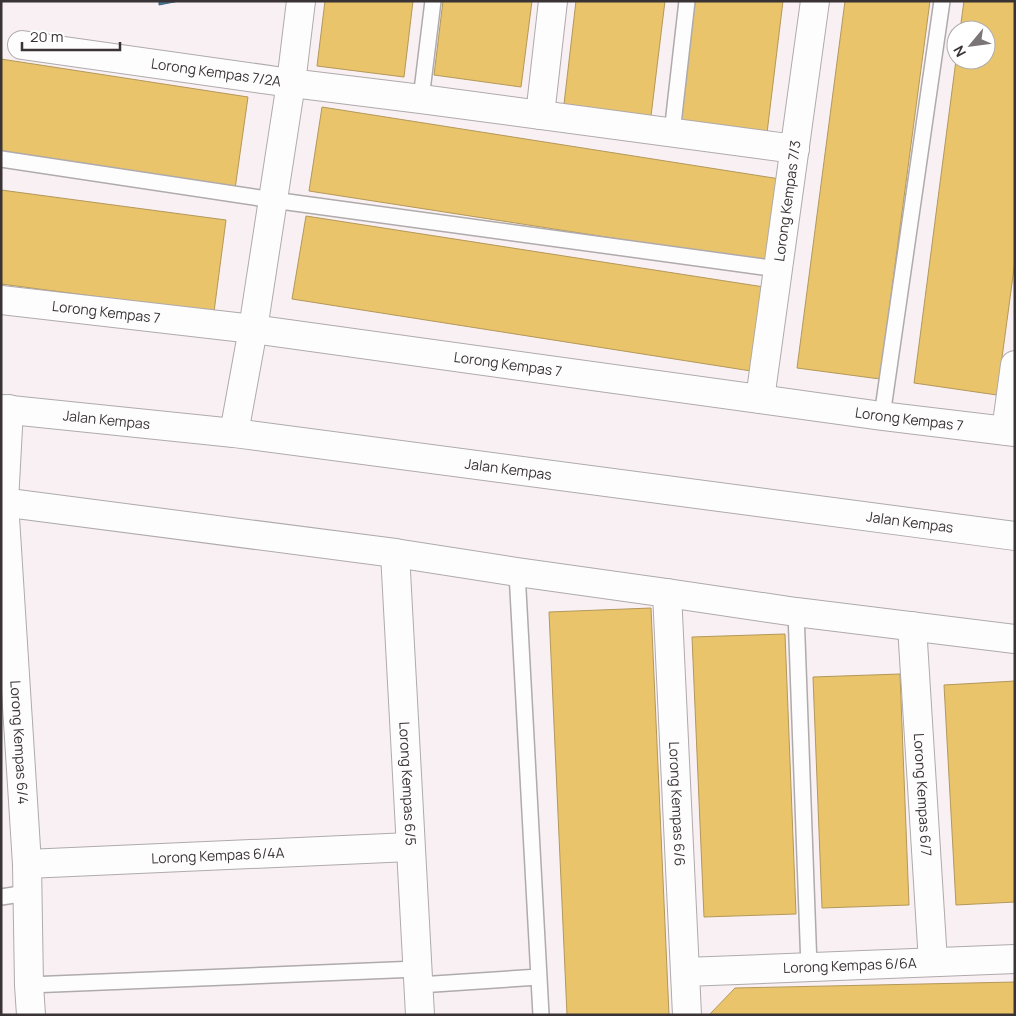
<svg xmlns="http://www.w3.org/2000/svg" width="1016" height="1016" viewBox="0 0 1016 1016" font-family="Manrope,sans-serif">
  <rect width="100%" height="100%" fill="#f8f0f2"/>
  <path fill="#e9c46a" stroke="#b4985a" d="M325,1h88l-9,76 -87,-11z
    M443,1h89l-11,86 -87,-12z
    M576,1h89l-14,115 -87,-12z
    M694,1h89l-16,132 -87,-12z
    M845,1h85l-50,378 -83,-11z
    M964,1h51v260l-18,134 -83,-12 42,-323h30v-30h-26z
    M1,59l247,38 -13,92 -234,-35z
    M322,107l458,72 -13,83 -458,-71z
    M1,190l225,30 -12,92 -213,-28z
    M306,216l458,71 -13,84 -459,-72z
    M651,608l18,407h-102l-18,-403z
    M785,634l11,280 -92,3 -12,-280z
    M900,674l9,231 -87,3 -9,-231z
    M1015,681v221l-59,3 -12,-220z
    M1015,982v33h-306l26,-27z"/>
  <path fill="#457b9d" stroke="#41657e" d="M159,1h20l-20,4z"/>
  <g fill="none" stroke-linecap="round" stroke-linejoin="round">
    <g stroke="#afaaab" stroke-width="18">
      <path id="service" d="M421,99l12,-98
        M672,133l15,-132
        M1,159l272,41 505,69
        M882,416l60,-415
        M517,572l24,443
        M796,612l13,355
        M1,897l26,-4
        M29,985l388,-16
        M419,985l120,-8"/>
    </g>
    <g stroke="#afaaab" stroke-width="30">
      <g id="minor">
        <path id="s1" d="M22,45l269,38 130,16 374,50"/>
        <path d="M540,115l13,-114"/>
        <path id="s2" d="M1,300l252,29 629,87 133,16"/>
        <path id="s3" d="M760,399l55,-398"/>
        <path id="s4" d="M9,409l-5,93 23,362 2,121 2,30"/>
        <path d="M1006,431l9,-66"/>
        <path d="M234,433l19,-104 38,-246 10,-82"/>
        <path d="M1,502l394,51 122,19 150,21 129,19 219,27"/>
        <path id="s5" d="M395,553l25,462"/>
        <path id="s6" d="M667,593l20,422"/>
        <path id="s7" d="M912,626l21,336"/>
        <path id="s8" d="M27,864l383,-17"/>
        <path id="s9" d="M685,972l330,-13"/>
      </g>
    </g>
    <g stroke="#afaaab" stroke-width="30">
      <g id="secondary">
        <path id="s10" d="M1,409l233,24 781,103"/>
      </g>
    </g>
    <use href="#service" stroke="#fefdfd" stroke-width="15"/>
    <use href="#minor" stroke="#fefdfd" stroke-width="28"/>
    <use href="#secondary" stroke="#fefdfd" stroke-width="28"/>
  </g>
  <g text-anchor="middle" stroke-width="5" stroke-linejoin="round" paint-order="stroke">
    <g font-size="14" fill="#393335" stroke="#fff">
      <text dy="5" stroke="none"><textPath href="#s1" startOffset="196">Lorong Kempas 7/2A</textPath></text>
      <text dy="5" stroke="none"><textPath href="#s3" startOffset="200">Lorong Kempas 7/3</textPath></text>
      <text dy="5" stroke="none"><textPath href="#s2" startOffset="106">Lorong Kempas 7</textPath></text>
      <text dy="5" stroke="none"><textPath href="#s2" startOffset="511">Lorong Kempas 7</textPath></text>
      <text dy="5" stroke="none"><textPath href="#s2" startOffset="916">Lorong Kempas 7</textPath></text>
      <text dy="5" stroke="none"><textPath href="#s10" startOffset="106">Jalan Kempas</textPath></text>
      <text dy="5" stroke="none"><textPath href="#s10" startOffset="511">Jalan Kempas</textPath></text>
      <text dy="5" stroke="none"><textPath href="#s10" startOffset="916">Jalan Kempas</textPath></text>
      <text dy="5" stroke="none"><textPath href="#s4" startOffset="334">Lorong Kempas 6/4</textPath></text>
      <text dy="5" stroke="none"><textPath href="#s5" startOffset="231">Lorong Kempas 6/5</textPath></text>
      <text dy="5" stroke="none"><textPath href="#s7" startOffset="169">Lorong Kempas 6/7</textPath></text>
      <text dy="5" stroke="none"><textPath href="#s6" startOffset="211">Lorong Kempas 6/6</textPath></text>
      <text dy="5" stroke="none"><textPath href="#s8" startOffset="191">Lorong Kempas 6/4A</textPath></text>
      <text dy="5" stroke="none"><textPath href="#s9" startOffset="165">Lorong Kempas 6/6A</textPath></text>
    </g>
  </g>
  <rect width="1016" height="1016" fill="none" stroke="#393335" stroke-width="5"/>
  <g transform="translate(971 45) rotate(241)"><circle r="24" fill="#ffffff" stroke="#b0adae"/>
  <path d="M0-4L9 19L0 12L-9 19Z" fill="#7c7577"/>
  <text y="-8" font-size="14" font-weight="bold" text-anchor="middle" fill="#393335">N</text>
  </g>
  <path d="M22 42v8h98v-8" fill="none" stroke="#393335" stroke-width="2.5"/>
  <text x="30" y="42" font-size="15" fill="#393335" stroke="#ffffff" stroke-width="4" paint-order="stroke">20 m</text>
</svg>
